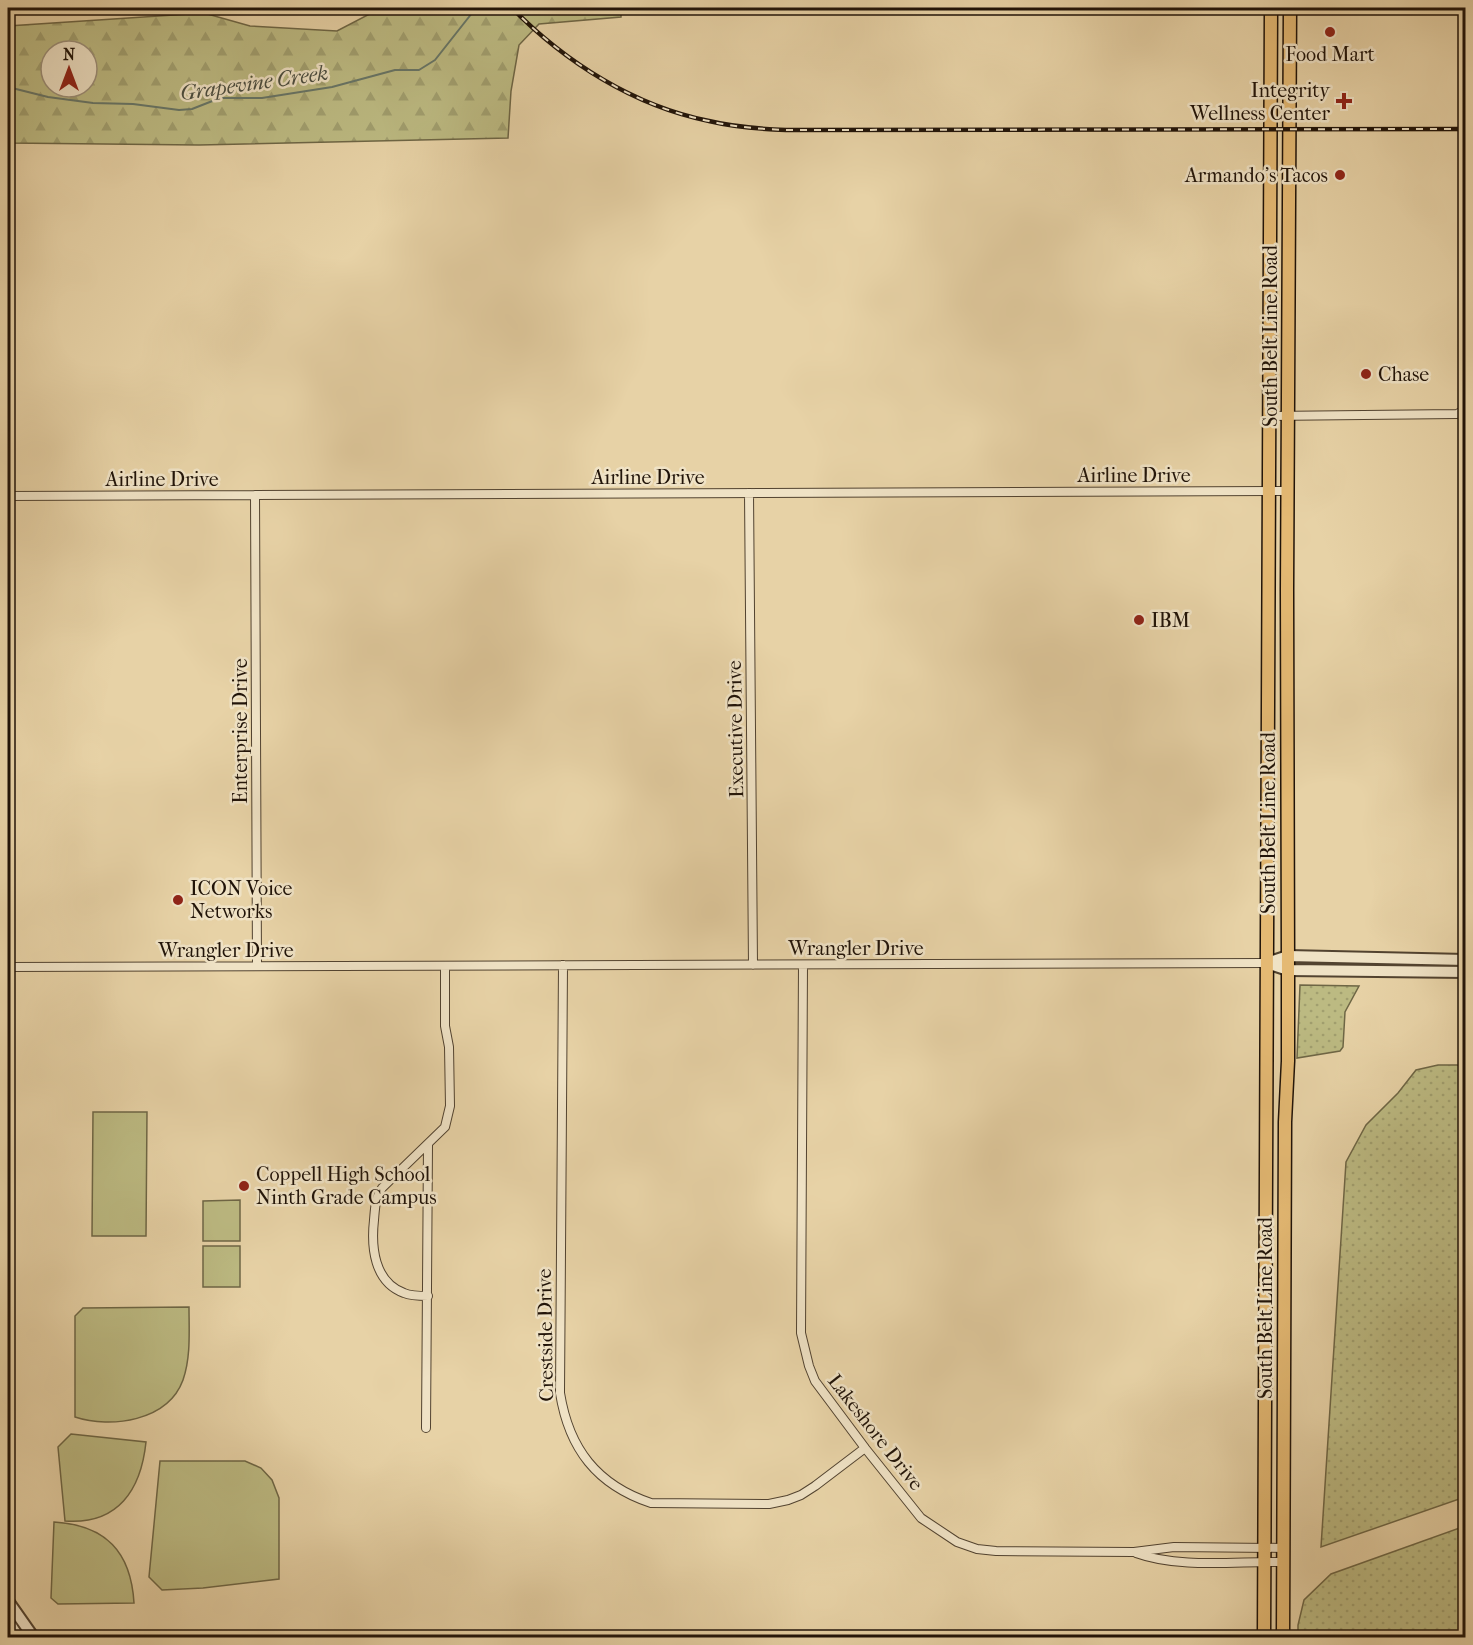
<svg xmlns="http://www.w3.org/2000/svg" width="1473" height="1645" viewBox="0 0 1473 1645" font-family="'IM FELL French Canon',serif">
  <defs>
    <pattern id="grass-dots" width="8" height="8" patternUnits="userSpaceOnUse" patternTransform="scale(1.5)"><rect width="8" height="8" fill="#bcba82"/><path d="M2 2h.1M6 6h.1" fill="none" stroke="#a19f6f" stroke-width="1.8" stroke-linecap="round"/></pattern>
    <pattern id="forest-firs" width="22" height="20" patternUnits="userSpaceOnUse" patternTransform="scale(1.5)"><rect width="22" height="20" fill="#bcba82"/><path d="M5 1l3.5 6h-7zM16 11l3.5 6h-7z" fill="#a19f6f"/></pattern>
  </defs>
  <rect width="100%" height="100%" fill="#e7d2a6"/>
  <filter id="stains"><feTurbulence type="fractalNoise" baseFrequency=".00333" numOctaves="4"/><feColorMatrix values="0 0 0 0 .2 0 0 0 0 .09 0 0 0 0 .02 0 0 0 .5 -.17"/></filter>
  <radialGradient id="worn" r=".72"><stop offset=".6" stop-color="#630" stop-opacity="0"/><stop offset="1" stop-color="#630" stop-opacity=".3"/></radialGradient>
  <path fill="url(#grass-dots)" stroke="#6e6645" stroke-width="1.5" d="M1300,985l59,1 -14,26 -2,35 -3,4 -43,7z
    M1438,1065h19l8,2v430l-144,50 25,-385 20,-37 32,-32 18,-23z
    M1465,1526v111h-167v-12l6,-25 27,-26z"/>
  <path fill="url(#forest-firs)" stroke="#6e6645" stroke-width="1.5" fill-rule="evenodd" d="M381,8h240v9l-82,7 -20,21 -8,46 -3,47 -309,7 -191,-2v-117l196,-13 46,13 87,5zM51,51h36v36h-36z"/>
  <path fill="#bcba82" stroke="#6e6645" stroke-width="1.5" d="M93,1112h54l-1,124h-54z
    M240,1200v41h-37v-40z
    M203,1246h37v41h-37z
    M189,1307c0,24 2,50 -6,73 -15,41 -72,49 -108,37v-101l8,-8z
    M71,1434l75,8c-5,48 -28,83 -81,79l-7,-74z
    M160,1461h85l16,7 11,12 7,18v81l-76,9 -41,2 -13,-13z
    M54,1522c52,3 77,30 80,81l-76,1 -7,-6z"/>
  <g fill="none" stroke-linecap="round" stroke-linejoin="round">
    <path stroke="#677668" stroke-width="2" d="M8,87l40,10 45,6 40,1 46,6 13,-1 28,-11h42l70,-11 63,-17h24l16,-10 41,-52"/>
    <g stroke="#524330" stroke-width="10">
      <path id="minor" d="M1269,416l188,-2 9,-5
        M749,493l4,472
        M255,495l2,471
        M8,496l1280,-5
        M563,965l-3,428c9,56 37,92 91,110l118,1 19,-4 13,-5 14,-9 50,-38
        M803,965l-2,368 8,33 6,15 50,67 56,70 36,24 20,7 19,2 138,1 40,-5 110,1
        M8,967l1259,-4
        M428,1296c-8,0 -17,0 -24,-3 -30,-11 -33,-46 -30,-73 1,-11 1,-22 8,-32l63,-61 5,-21 -1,-59 -4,-21v-60
        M426,1428l2,-283
        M1136,1553c44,16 100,8 148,9"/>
    </g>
    <g stroke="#524330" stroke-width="14">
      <path id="tertiary" d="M1267,963l21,-7 178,4
        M1267,963l21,7 178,2
        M8,1601l26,37
        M8,1621l11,17"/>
    </g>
    <g stroke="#201308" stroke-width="15">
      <path id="primary" d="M1264,1638l7,-1630
        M1283,1638l2,-516 3,-61v-91l-1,-379 3,-583"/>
    </g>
    <use href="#minor" stroke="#efe2c5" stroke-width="8"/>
    <use href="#tertiary" stroke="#efe2c5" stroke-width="10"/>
    <use href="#primary" stroke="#e4b973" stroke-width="12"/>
    <g stroke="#201308" stroke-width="4.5">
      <path id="rail" d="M512,8c53,54 122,98 197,113 25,6 51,8 77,9l680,-1"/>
    </g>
    <use href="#rail" stroke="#efe2c5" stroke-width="2" stroke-dasharray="7" stroke-linecap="butt"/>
  </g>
  <g fill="#8f2418" stroke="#efe2c5" stroke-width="2">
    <circle cx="1330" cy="32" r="6"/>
    <path d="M1341 92h6v6h6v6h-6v6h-6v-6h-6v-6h6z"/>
    <circle cx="1340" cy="175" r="6"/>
    <circle cx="1366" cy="374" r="6"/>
    <circle cx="1139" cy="620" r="6"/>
    <circle cx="178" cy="900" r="6"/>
    <circle cx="244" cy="1186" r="6"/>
  </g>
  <g text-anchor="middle" stroke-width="5" stroke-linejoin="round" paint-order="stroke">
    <g font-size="20" fill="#201308" stroke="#efe2c5" text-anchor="start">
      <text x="1330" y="61" text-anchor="middle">Food Mart</text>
      <text x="1330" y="97" text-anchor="end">Integrity<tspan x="1330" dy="23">Wellness Center</tspan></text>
      <text x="1328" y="182" text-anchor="end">Armando's Tacos</text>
      <text x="1378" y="381">Chase</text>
      <text x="1151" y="627">IBM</text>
      <text x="190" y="895">ICON Voice<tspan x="190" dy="23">Networks</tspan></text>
      <text x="256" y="1181">Coppell High School<tspan x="256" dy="23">Ninth Grade Campus</tspan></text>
    </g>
    <g font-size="20" fill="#201308" stroke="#efe2c5">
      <text transform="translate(1270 336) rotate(-90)" y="7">South Belt Line Road</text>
      <text x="1134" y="482">Airline Drive</text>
      <text x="648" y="484">Airline Drive</text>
      <text x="162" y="486">Airline Drive</text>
      <text transform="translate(735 729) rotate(-91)" y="7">Executive Drive</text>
      <text transform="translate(240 731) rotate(-90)" y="7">Enterprise Drive</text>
      <text transform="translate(1268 823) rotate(-90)" y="7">South Belt Line Road</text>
      <text x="856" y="955">Wrangler Drive</text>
      <text x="226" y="957">Wrangler Drive</text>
      <text transform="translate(1265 1308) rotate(-90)" y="7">South Belt Line Road</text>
      <text transform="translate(545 1335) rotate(-91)" y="7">Crestside Drive</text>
      <text transform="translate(876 1432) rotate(52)" y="7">Lakeshore Drive</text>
    </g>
    <g font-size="21" font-style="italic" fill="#4a4d40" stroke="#efe2c5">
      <text transform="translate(254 83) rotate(-8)" y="7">Grapevine Creek</text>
    </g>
  </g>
  <rect width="1473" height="1645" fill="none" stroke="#e7d2a6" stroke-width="30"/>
  <rect x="9" y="9" width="1455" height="1627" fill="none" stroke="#201308" stroke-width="3"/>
  <rect x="15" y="15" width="1443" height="1615" fill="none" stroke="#201308" stroke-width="1.5"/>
  <g transform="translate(69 69)"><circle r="28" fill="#efe2c5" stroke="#9c8f79" stroke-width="1.5"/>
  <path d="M0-4.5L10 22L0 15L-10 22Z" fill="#8f2418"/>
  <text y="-9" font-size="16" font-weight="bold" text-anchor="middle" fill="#201308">N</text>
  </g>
  <rect width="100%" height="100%" filter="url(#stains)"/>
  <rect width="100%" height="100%" fill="url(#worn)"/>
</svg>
